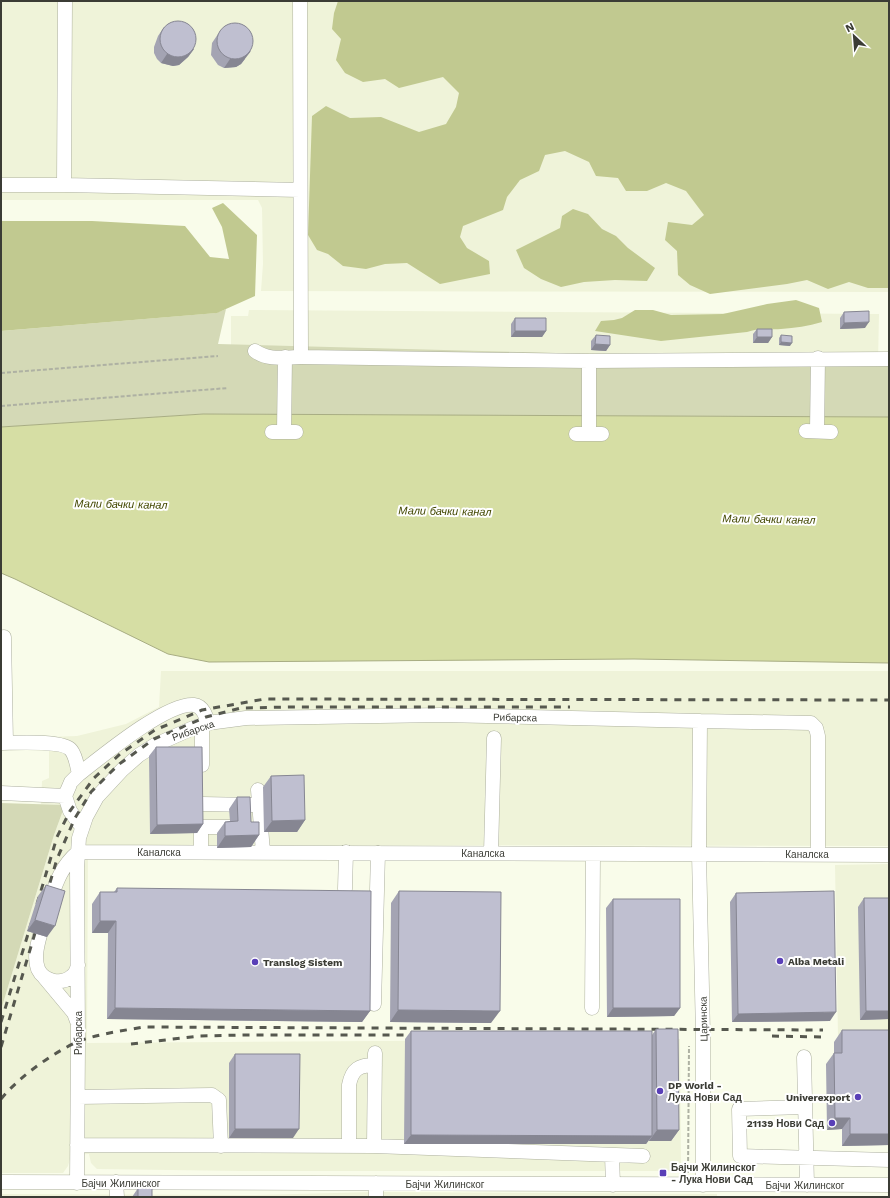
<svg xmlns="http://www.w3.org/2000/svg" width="890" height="1198" viewBox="0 0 890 1198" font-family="'Work Sans',sans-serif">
  <rect width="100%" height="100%" fill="#f9fcea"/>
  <path fill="#eff3d9" d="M1,1h888v291l-628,-1 2,-27 -1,-56 -4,-8h-257z
    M249,310l630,4 -1,48 -647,7v-53h17z
    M161,671h728v175l-585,-1 -216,3 -1,195 593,-4 1,132h-439l-145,-2 -6,-6 -2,-9 -18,1 -3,11 -5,7h-62v-163l53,-175 11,-30 -24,-1 1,-23 7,-3v-41l28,-1 49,-12 33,-17z
    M889,864v171l-51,1 -3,-171z
    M376,1192l341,2v3h-716v-3l254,1z"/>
  <path fill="#d4d9b6" d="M226,309l-8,35 671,18v55l-686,-3 -202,13v-96l215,-18z
    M1,803l64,2 -11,30 -53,175z"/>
  <path fill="#c1c990" d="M338,1h551v287h-21l-19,-6 -21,7 -21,-9 -20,4 -77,10 -20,-9 -12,-10 -1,-24 -12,-11 3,-18 24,3 12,-10 -18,-24 -20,-8 -19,8h-21l-8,-13 -22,-2 -7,-14 -24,-11 -20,4 -6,16 -19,9 -13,17 -4,13 -40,16 -3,11 7,11 22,13 1,13 -50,10 -33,-21 -22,1 -19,5 -23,-3 -15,-12 -11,-4 -9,-15 4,-119 14,-10 24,12 31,-1 38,15 27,-8 10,-17 3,-14 -16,-16 -44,11 -14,-9 -22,3 -18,-9 -9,-13 5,-21 -9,-10 2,-16z
    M223,203l34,32 -2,61 -38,17 -216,18v-110h91l93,5 25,31 19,2 -7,-32 -10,-19z
    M573,209l15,5 14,15 14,7 12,12 27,20 -8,13 -32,-1 -31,2 -23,5 -20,-8 -17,-11 -8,-18 44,-22 2,-12z
    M796,300l23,8 3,14c-14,4 -27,6 -41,7 -13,1 -22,-1 -34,3l-86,9 -66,-10 6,-10 13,-1 8,-2 13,-8h18l18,5 52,-1 44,-10z"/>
  <path fill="#d6dea4" stroke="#a8ad83" d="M203,414l686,3v246l-255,-4 -425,3 -41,-8 -153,-75 -14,-6v-146z"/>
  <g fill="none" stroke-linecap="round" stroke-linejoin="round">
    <g stroke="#adb09f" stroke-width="15">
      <path id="minor" d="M300,1l1,356
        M1,185h63l236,5
        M64,185l1,-184
        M255,351c14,10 30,6 46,6l288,4 300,-2
        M806,431l25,1
        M817,431l1,-73
        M272,432h24
        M284,432l1,-75
        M576,434h26
        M589,434v-73
        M4,637l2,106
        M1,743c14,0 62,-3 70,7 5,6 6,16 8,24
        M202,765v-40
        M258,790l5,62
        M1,793l64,3
        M202,804l49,1
        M82,827l-12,-16 -5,-15 6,-14 8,-8c22,-17 88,-72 115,-69 9,1 12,11 14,18
        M78,852l811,3
        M201,852v-25h29
        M491,853l3,-115
        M345,889l1,-37
        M50,900c7,-20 12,-34 28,-48
        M40,935c-3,11 -6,23 -2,34 6,13 24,16 34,7 3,-2 5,-7 6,-11
        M44,977l30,36 3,8
        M374,1004l4,-151
        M592,1008l1,-154
        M804,1057l3,128
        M78,1097l134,-2 7,5 2,46
        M805,1107l-66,2 1,47 149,4
        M77,1145l297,1 269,10
        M349,1146v-61c3,-16 10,-20 26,-20
        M374,1146l1,-93
        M612,1155l1,30
        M1,1182l888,3
        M116,1182l1,15
        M77,1183l1,-141 -1,-174 2,-30 7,-21 11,-20 25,-27 17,-15 16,-10 38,-17 15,-5 38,-5 195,-3 259,6
        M376,1183v14
        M703,1185v-150l-4,-181 1,-133 111,2 5,5 2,8v118"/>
    </g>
    <path stroke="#aeb1a3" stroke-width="2" stroke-dasharray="4 2" stroke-linecap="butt" d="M1,373l217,-17
      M1,406l227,-18
      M688,1173l1,-127"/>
    <use href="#minor" stroke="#fff" stroke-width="14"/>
    <path stroke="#56584f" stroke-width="3" stroke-dasharray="7 7" stroke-linecap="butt" d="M46,896l11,-37 18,-41 16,-26 27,-27 36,-26 52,-22 35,-9 51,-1h278
      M37,904l20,-67 13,-26 24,-33 26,-24 35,-24 47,-20 63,-11 624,1
      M1,1022l31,-101
      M772,1036l53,1
      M131,1044l68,-8 45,-1h174
      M1,1047l37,-124
      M1,1099c18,-22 50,-45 76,-57 20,-8 45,-11 66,-15l680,3"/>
  </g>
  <path fill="#a4a4b3" d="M164,27l30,22 -6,8 -9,8 -6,1 -12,-3 -4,-4 -3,-6v-6l4,-11z
    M218,34l27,25 -4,5 -5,3 -12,1 -6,-3 -7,-10 1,-12z
    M844,312l21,16 -25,1v-11z
    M515,318l31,13 -4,6h-31v-13z
    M757,329l15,8 -4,6h-15v-9z
    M596,335l14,10 -4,6 -15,-1v-9z
    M781,335l9,11 -11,-1v-7z
    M156,747l47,77 -6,9 -47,1 -1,-78z
    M271,776l34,44 -8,12h-33l-1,-45z
    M237,797l14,25 8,13 -8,12 -34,1v-15l8,-11 5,-1 -1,-12z
    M46,885l1,52 -20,-6 11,-35z
    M117,888l253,123 -8,11 -255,-3 1,-86h-16v-29l8,-12h14z
    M399,891l92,132 -101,-1 1,-119z
    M736,893l94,128 -98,1 -2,-120z
    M864,898l25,121 -29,1 -2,-113z
    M613,899l67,109 -6,8 -67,1 -1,-109z
    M656,1029l23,101 -8,11h-22v-1l-3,4h-242l1,-105 6,-8 241,4z
    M842,1030h47v115l-47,1v-17l-15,1 -1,-66 8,-11v-11z
    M235,1054l58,84h-64v-75z
    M138,1188l14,9h-20z"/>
  <path fill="#868692" d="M194,49l-6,8 -9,8 -6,1 -12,-3 6,-9z
    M251,51l-10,13 -5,3 -12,1 6,-9z
    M869,322l-4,6 -25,1 4,-6z
    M515,331h31l-4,6h-31z
    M757,337h15l-4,6h-15z
    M781,342l11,1 -2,3 -11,-1z
    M595,344l15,1 -4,6 -15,-1z
    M305,820l-8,12h-33l8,-11z
    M203,824l-6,9 -47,1 7,-9z
    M259,835l-8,12 -34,1 8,-12z
    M35,920l20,6 -8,11 -20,-6z
    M100,921h16l-8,12h-16z
    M115,1008l255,3 -8,11 -255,-3z
    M613,1008h67l-6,8 -67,1z
    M398,1010l102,1 -9,12 -101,-1z
    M866,1011h23v8l-29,1z
    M836,1012l-6,9 -98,1 6,-8z
    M835,1118h15l-8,11 -15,1z
    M235,1129h64l-6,9h-64z
    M657,1130h22l-8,11h-22z
    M850,1134h39v11l-47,1z
    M411,1135l241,1 -6,8h-242z"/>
  <path fill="#bfbfd0" stroke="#868692" d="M160 39a18 18 0 1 1 36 0a18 18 0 1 1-36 0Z
    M217 41a18 18 0 1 1 36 0a18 18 0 1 1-36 0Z
    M869,311v11l-25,1v-11z
    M515,318h31v13h-31z
    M757,329h15v8h-15z
    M596,335l14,1v9l-15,-1z
    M781,335l11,1v7l-11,-1z
    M156,747h46l1,77 -46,1z
    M304,775l1,45 -33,1 -1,-45z
    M237,797h13l1,25h8v13l-34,1v-14l13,-1z
    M46,885l19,6 -10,35 -20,-6z
    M117,888l254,3 -1,120 -255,-3 1,-87h-16v-29h17z
    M399,891l102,1 -1,119 -102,-1z
    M834,891l2,121 -98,2 -2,-121z
    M864,898h25v113h-23z
    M613,899h67v109h-67z
    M656,1029h22l1,101h-22z
    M842,1030h47v104h-39v-16h-15l-1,-65h8z
    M411,1031h241v105l-241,-1z
    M235,1054h65l-1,75h-64z
    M138,1188h14v9h-14z"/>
  <g fill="#593fb7" stroke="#fff" stroke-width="1.5">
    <circle cx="780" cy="961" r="4"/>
    <circle cx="255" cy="962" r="4"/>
    <circle cx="660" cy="1091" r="4"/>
    <circle cx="858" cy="1097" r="4"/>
    <circle cx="832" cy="1123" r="4"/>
    <rect x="659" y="1169" width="8" height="8" rx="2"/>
  </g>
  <g text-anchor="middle" stroke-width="4" stroke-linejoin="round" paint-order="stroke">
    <g font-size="10" fill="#3b3c35" stroke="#fff">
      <text transform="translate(515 717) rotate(1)" y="4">Рибарска</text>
      <text transform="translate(193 730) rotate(-19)" y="4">Рибарска</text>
      <text x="159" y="856">Каналска</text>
      <text x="483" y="857">Каналска</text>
      <text x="807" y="858">Каналска</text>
      <text transform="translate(703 1019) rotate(-91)" y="4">Царинска</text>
      <text transform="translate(78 1033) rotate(-90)" y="4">Рибарска</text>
      <text x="121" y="1187">Бајчи Жилинског</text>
      <text x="445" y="1188">Бајчи Жилинског</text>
      <text x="805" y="1189">Бајчи Жилинског</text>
    </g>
    <g font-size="10" font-weight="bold" fill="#3b3c35" stroke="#fff" text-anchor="start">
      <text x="788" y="965">Alba Metali</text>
      <text x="263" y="966">Translog Sistem</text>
      <text x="668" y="1089">DP World -<tspan x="668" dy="12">Лука Нови Сад</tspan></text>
      <text x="850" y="1101" text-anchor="end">Univerexport</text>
      <text x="824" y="1127" text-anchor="end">21139 Нови Сад</text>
      <text x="671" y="1171">Бајчи Жилинског<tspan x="671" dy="12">- Лука Нови Сад</tspan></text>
    </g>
    <g font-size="11" font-style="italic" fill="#434802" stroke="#fff">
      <text transform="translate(121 504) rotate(1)" y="4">Мали бачки канал</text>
      <text transform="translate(445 511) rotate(1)" y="4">Мали бачки канал</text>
      <text transform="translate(769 519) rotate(1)" y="4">Мали бачки канал</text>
    </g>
  </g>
  <rect width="890" height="1198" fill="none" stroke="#3b3c35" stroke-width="4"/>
  <g transform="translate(854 36) rotate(334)" stroke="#ffffff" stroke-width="3" paint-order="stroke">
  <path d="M0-3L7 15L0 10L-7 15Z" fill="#3b3c35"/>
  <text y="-6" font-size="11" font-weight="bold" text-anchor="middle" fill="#3b3c35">N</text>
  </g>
</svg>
